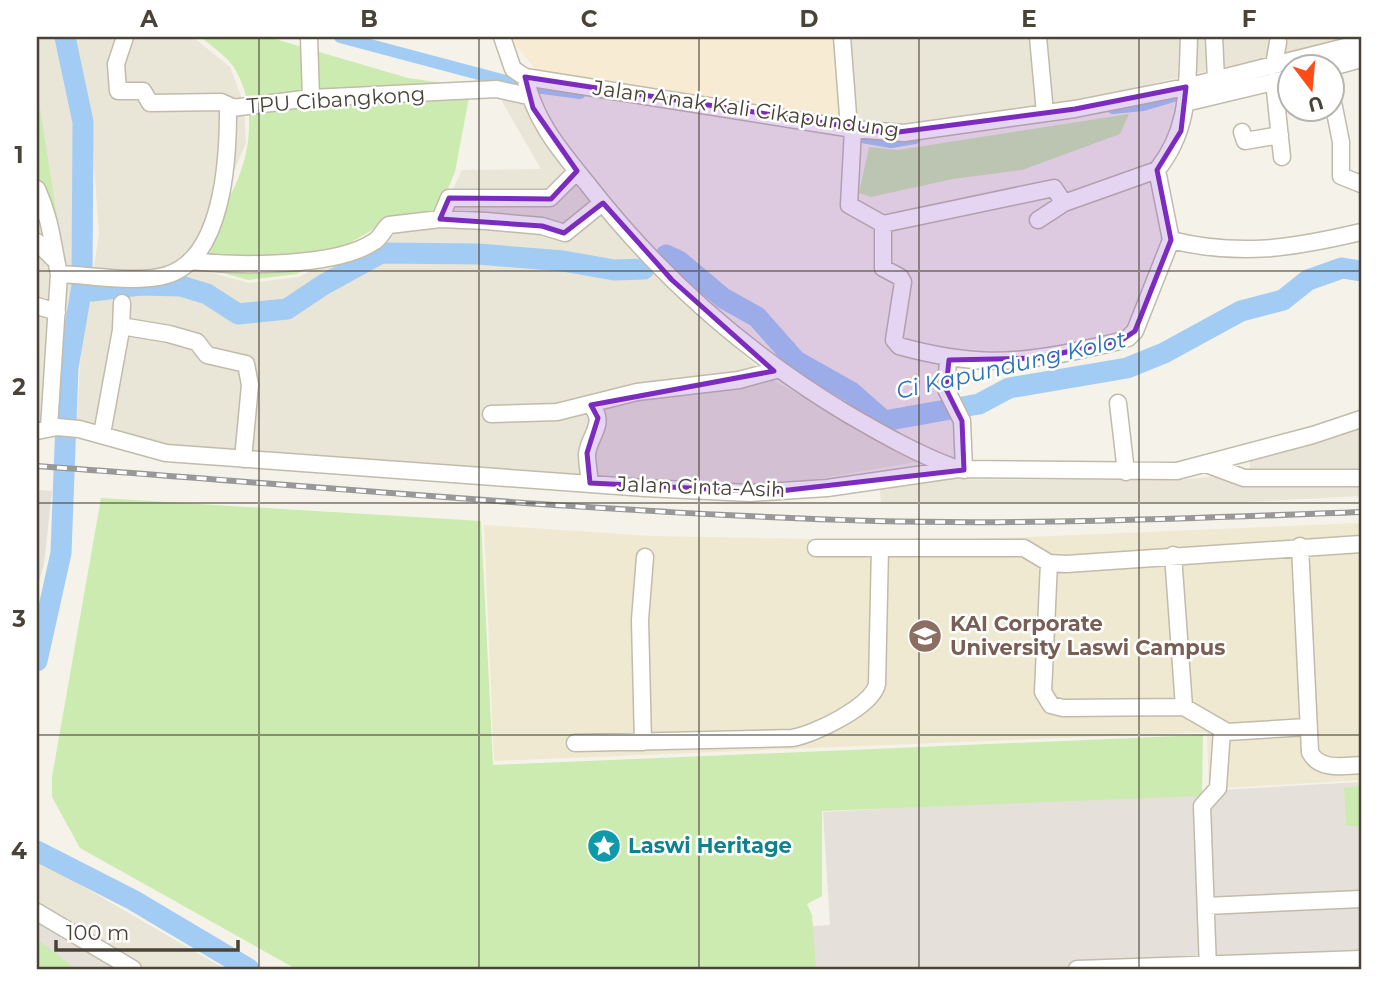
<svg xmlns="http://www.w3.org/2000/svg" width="1398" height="1006" viewBox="0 0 1398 1006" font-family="Montserrat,sans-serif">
  <rect width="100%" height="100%" fill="#f5f2e9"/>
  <path fill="#e9e5d7" d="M37,37h28l18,85 -5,166 -16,135 -25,4z
    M75,37l119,1 36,29 14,37 2,39 -53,125 56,15 50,-6 84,-49 59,-16 20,-42 79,-1 -45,-78 19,3 38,52 189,208 31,26 106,59 49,21 -139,24 -96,3 -584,-47 -32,-20 3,-57 19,-130 -6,-79z
    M843,37h509l-342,80 -163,14z
    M1361,425v53l-110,-3 -2,-15z
    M1227,475l134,6v15l-113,6h-367l-2,-23 301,1z
    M37,862l21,10 167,97h-82l-106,-62z"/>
  <path fill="#f7ebd4" d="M508,37h330l5,43 -3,42 -301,-49z"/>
  <path fill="#e5e1da" d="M37,490l15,1 -8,73 -7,25z
    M1361,782v187h-546l-4,-43 19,-1 -7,-113z
    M37,917l86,52h-86z"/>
  <path fill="#efe9d2" d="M1361,523v257l-152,9 -2,-57 -713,29 -10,-236 168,11 277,5z"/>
  <path fill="#ccebb0" d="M201,37h67l140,41 63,9 -16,85 -16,37 -60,17 -82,48 -49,6 -53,-15c5,-26 19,-44 33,-66 23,-39 31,-94 5,-133 -8,-11 -22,-20 -32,-29z
    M37,89l23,147 -23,-18z
    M1129,114l-9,20 -98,36 -69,9 -82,18 -12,-4 10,-46 29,3z
    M101,498l380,23 12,244 710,-30 -1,61 -380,15v85l-15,8 5,11 4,54h-520l-216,-121 -28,-51v-20z
    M1361,786v41l-15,-2 -2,-37z
    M37,939l39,30h-39z"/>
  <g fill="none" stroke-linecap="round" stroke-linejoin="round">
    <path stroke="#a3ccf4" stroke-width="12" d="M340,37l180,48 60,8
      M1113,108l30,-3 34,-10
      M850,135l41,7 24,-4"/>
    <path stroke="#a3ccf4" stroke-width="21" d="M666,255l13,6 44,37 34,19 39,44 55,31 33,29 95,-17 30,-16 118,-20 37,-15 77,-42 42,-11 25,-20 34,-12 19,3
      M82,286l10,5 48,-6 41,1 26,8 31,20 49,-5 36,-24 58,-32 97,1 85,7 51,9 30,-1
      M37,661l24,-108 7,-185 14,-82 1,-164 -18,-85
      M37,851l96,49 116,69"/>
    <g stroke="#c1bbab" stroke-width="19">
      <path id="minor" d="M125,37l-9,27 2,27h25l7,12 71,-1 13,6
        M309,37l2,61
        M502,37l11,32 12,8 328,52 51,4 171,-24 111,-22 175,-44
        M842,37l7,91
        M1038,37l7,76
        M1214,37l2,42
        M1274,65l4,-23
        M1332,67l29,-8
        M525,77c10,45 35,73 64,109 72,92 157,167 257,227 36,21 71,41 109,55
        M1274,81l8,76
        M1332,97l9,45v34l20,8
        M1185,103l105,-25
        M853,129l-4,76 34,19 171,-36 10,15 93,-33
        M1242,132l3,9 35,-6
        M37,189c14,31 15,53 22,85l-10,153
        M440,219l9,-21h101l27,-27
        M1038,220l26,-17
        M883,224v44l17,9 3,5 -9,58 5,6c69,19 112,19 182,4 16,-4 32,-6 47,-12l7,-7 36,-91 -14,-70c33,-41 30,-83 32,-133
        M1171,240c69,17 122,8 190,-8
        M37,242l17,17
        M190,261c46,5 147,7 185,-20 6,-4 8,-11 14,-16l51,-6 46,2 56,5 23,7 37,-30
        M59,274c31,1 80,10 108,1 56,-17 61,-115 61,-163l4,-4 79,-10 186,-9 31,7
        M37,306l20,6
        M121,326l48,8 28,8 10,13 39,9 4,21 -7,74
        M948,360l-2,29 16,32 2,49
        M1118,403l8,69
        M491,414l66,-2 80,-20 102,-12 37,-10
        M37,431l20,-4 22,2 87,24 479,35 105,5 77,-5 131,-19 219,2 136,-36 48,-16
        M102,434l19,-104 1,-27
        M1206,464l38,14h117
        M590,483c-1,-9 -3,-20 -3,-29 2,-19 20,-30 4,-49
        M1300,546l10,206c9,19 34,14 51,13
        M816,548h208l25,15 17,1 295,-20
        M1173,555l11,152
        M1049,563l-6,129 8,13 12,3 121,-1 43,25 80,-5
        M643,742l-3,-122 5,-63
        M575,743l217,-5c21,-3 81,-32 85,-54l3,-136
        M1206,906l155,-7
        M37,912l96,57
        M1077,969l284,-10
        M1208,969l-6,-163 16,-18 4,-58"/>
    </g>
    <use href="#minor" stroke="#fff" stroke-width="16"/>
    <g stroke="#989898" stroke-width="6">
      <path id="rail" d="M37,466c279,20 558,47 838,55 162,4 324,-3 486,-9"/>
    </g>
    <use href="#rail" stroke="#fff" stroke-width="3.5" stroke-dasharray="10" stroke-linecap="butt"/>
  </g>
  <path fill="#7b2cbf" fill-opacity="0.2" stroke="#7b2cbf" stroke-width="5" stroke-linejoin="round" d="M525,77l366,56 184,-24 111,-22 -5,44 -24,39 14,70 -36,91 -13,9 -83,18 -90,2 -3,29 16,32 2,49 -193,22 -181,-9 -3,-30 11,-35 -7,-13 183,-34 -102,-91 -69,-77 -39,30 -22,-7 -102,-7 9,-21 102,1 26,-28 -44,-63z"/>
  <path fill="none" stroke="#494437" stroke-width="2" stroke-opacity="0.55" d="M259,37v932M479,37v932M699,37v932M919,37v932M1139,37v932M37,271h1324M37,503h1324M37,735h1324"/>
  <defs>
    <g id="university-disc" transform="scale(1.75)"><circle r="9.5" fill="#8d6e63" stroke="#fff"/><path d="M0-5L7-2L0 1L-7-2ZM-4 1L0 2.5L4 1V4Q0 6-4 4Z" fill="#fff"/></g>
    <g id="sight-disc" transform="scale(1.75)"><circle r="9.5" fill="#0f9aa8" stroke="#fff"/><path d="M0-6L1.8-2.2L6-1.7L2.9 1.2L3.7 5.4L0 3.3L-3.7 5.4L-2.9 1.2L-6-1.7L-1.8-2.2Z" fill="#fff"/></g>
  </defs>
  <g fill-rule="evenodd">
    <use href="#university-disc" x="925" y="636"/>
    <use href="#sight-disc" x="604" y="846"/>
  </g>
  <g text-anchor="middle" stroke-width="5" stroke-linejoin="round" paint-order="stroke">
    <g font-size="21" fill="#494437" stroke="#fff">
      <text transform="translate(336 100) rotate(-4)" y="7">TPU Cibangkong</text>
      <text transform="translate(746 109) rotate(8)" y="7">Jalan Anak Kali Cikapundung</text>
      <text transform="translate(701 487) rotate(2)" y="7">Jalan Cinta-Asih</text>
    </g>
    <g font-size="21" font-weight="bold" fill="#785e54" stroke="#fff" text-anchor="start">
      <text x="950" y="631">KAI Corporate<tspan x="950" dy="24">University Laswi Campus</tspan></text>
    </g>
    <g font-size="21" font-weight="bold" fill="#0d838f" stroke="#fff" text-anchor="start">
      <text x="628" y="853">Laswi Heritage</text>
    </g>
    <g font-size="23" font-style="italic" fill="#2a72bb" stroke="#fff">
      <text transform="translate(1011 365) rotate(-13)" y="8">Ci Kapundung Kolot</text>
    </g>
  </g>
  <rect width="1398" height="1006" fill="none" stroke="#ffffff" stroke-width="77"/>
  <g transform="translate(1311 88) rotate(164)"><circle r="33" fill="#ffffff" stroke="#b6b4af" stroke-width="2"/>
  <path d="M0-5L12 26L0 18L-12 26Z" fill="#ff4d16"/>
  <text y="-10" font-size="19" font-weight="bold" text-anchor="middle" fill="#494437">U</text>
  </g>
  <path d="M56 940v10h182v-10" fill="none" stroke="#494437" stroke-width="3.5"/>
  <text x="66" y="940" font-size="21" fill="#494437" stroke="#ffffff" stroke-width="5" paint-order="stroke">100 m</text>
  <rect x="38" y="38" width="1322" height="930" fill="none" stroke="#494437" stroke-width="2.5"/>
  <g font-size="23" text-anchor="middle" font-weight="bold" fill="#494437">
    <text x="149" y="27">A</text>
    <text x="369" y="27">B</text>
    <text x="589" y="27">C</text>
    <text x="809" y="27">D</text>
    <text x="1029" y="27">E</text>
    <text x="1249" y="27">F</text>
    <text x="19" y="163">1</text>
    <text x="19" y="395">2</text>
    <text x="19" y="627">3</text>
    <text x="19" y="859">4</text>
  </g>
</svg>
